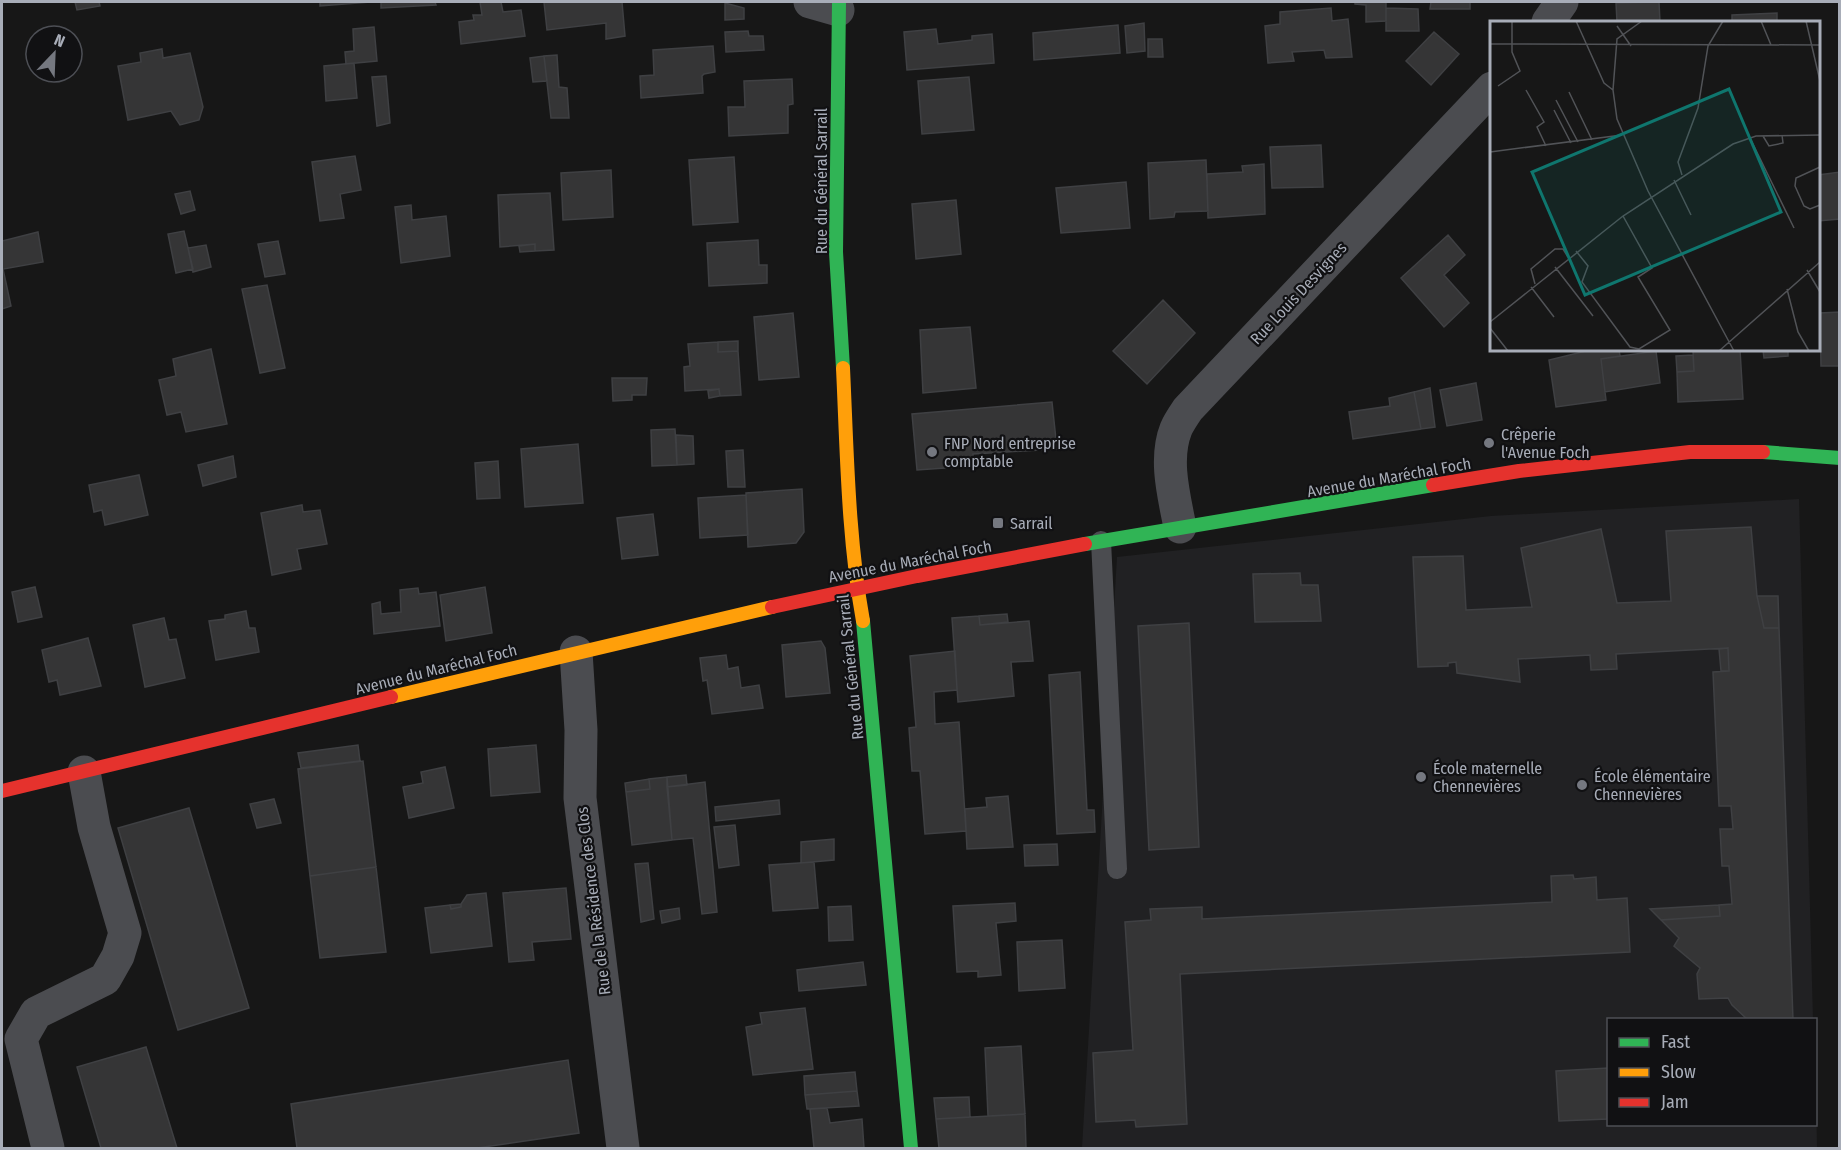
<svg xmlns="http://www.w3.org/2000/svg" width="1841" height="1150" viewBox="0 0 1841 1150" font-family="'Fira Sans Condensed',sans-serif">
  <rect width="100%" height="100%" fill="#171717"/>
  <path fill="#212123" d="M1799,499l14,520 -205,1v104h208v-31l1,55h-735l35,-591 374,-41z"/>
  <path fill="#353536" stroke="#3f4043" stroke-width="1.5" d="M75,2h24l1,4 -23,4z
    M320,2h51l-51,4z
    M381,2h54l1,3 -55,3z
    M480,2h21l2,10 18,-2 4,26 -64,8 -2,-22 15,-2 -1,-5h9z
    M544,2h78l3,34 -19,3v-16l-59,7z
    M1355,2h31v19l-20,1v-17l-11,-1z
    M1431,2h39v7h-40z
    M1659,2l1,20h-43l-1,-19z
    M725,3l19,5v11l-19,1z
    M1331,8l1,13 16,-2 4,38 -26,1 -2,-8 -32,2 2,9 -26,2 -3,-37 15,-2v-12z
    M1386,8l32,1 1,22h-33z
    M1777,13v9h-45v-7z
    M1144,23l1,28 -18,2 -2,-27z
    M1118,25l2,28 -86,7 -1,-27z
    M374,27l3,34 -31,3 -1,-12 9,-1 -1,-22z
    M936,29l2,15 34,-4v-4l20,-2 2,29 -87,7 -3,-38z
    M748,31l1,5h14l1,14 -38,2 -1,-20z
    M1434,32l25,22 -28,31 -25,-24z
    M1148,39h14l1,18h-15z
    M713,46l2,26 -11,2 -2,2 1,17 -62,5 -1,-22 14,-1 -1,-25z
    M162,49l1,9 27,-5 13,54 -4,13 -19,5 -9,-14 -43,9 -10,-54 23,-4 -1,-9z
    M557,55l2,32 8,1 2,30h-18l-7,-62z
    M544,56l3,25 -14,1 -3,-24z
    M354,63l3,35 -31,3 -2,-35z
    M386,76l4,47 -13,3 -5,-49z
    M969,77l5,53 -52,4 -4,-53z
    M792,79l1,25 -5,1v28l-59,3 -1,-29h17l-1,-26z
    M1321,145l2,42 -51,1 -2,-41z
    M355,156l6,34 -21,4 4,24 -24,3 -8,-59z
    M734,157l4,65 -45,3 -4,-65z
    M1206,160l2,51 -33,1 -1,5 -24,2 -2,-56z
    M1264,164l1,50 -57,4 -1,-44 36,-2 -1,-6z
    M611,170l2,47 -50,3 -2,-47z
    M1840,172v47l-22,2v-46z
    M1126,182l4,46 -69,5 -5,-45z
    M190,191l5,19 -14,4 -6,-20z
    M550,193l4,57 -19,1v-7l-35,3 -2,-52z
    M956,200l5,54 -45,5 -4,-55z
    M411,205l1,15 34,-4 4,40 -49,7 -6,-56z
    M184,231l9,38 -17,4 -8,-39z
    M38,232l5,30 -40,7 8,37 -9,3v-68z
    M1448,235l17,20 -21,20 25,28 -25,24 -43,-49z
    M758,240l1,25h8v18l-58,3 -2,-43z
    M278,241l7,33 -20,3 -7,-33z
    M535,244v7l-15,1 -1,-6z
    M206,245l5,22 -18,5 -5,-24z
    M267,285l18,83 -25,5 -18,-84z
    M1163,300l32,33 -48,51 -34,-33z
    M1840,312v54h-19l-1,-53z
    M793,313l6,64 -40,3 -5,-63z
    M970,327l6,61 -53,5 -3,-63z
    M738,341v10l-20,1v-10z
    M718,342v10l20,-1 3,44 -21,1 -1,-7 -34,2 -1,-24 6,-1 -2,-22z
    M211,349l16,75 -41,8 -5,-20 -14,3 -8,-35 17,-4 -3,-17z
    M1590,350h29l1,6 -19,3 5,41 -50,7 -7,-47z
    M1693,350h47l3,49 -65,3 -1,-30 17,-1z
    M1763,350h25v6l-24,2z
    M1656,351l4,32 -55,9 -4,-33z
    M1693,355l1,16 -17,1 -1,-16z
    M612,378h35l-1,17h-14v5l-19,1z
    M1476,383l6,37 -35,6 -7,-36z
    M1430,388l5,39 -14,2 -7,-37z
    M719,389l1,7 -11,2 -1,-7z
    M1414,392l7,37 -68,10 -4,-27 41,-6 -1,-8z
    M1052,402l5,47 -84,5v12l-56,4 -5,-56z
    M675,429l2,36 -25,1 -1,-36z
    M676,435l17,1 1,28 -17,1z
    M578,444l5,59 -58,4 -4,-58z
    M743,450l2,37h-17l-2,-36z
    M233,456l3,21 -33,9 -5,-21z
    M498,461l2,37 -23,1 -2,-36z
    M139,475l9,40 -43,10 -3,-15 -8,2 -5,-27z
    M802,489l2,43 -8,11 -48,4 -2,-54z
    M746,495l2,40 -48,3 -2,-40z
    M302,505l1,7 17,-2 7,34 -30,5 4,20 -29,6 -11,-62z
    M653,514l5,41 -36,4 -5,-41z
    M1751,527l6,69 7,32h15l14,392h-45l-16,-15 -4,-7 -29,1 -2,-25 3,-6 -26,-22 5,-8 -18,-18 59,-4 -1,-11 13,-1 -3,-38h-7l-2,-37h13l-2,-23h-12l-6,-134 16,-1 -1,-23 -112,6 1,15 -26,1 -1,-15 -72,4 2,23 -63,-9 -1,-11 -8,1v3l-30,1 -5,-110 50,-1 3,54 66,-3 -11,-59 80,-19 16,74 54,-2 -5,-70z
    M1300,573l1,12h17l3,36 -66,1 -2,-48z
    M35,587l7,30 -24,5 -6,-30z
    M485,587l7,46 -46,8 -6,-46z
    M418,588l1,6 17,-2 4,34 -66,8 -2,-30 8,-2 1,12 20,-2 -1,-22z
    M1757,596h21l1,32h-15z
    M246,611l3,17h6l4,24 -43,8 -7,-39 16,-2v-4z
    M1007,614l1,8 -28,3 -1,-9z
    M979,616l1,9 49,-4 4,40 -22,1 3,34 -56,6 -6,-84z
    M164,618l5,22 7,-1 9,39 -40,9 -12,-62z
    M1189,623l10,224 -50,3 -11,-224z
    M88,638l13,48 -41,9 -3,-15 -8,2 -7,-32z
    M821,641l4,7 5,45 -44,4 -4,-52z
    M1728,648l1,23h-8l-2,-22z
    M955,651l2,39 -23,2 1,32 24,-2 7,109 -41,3 -5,-63h-8l-3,-43 7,-1 -6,-71z
    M726,655l2,14 10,-2 3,21 18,-3 4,23 -51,6 -5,-34 -4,1 -3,-23z
    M1080,672l7,138h7l1,22 -38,2 -8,-159z
    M358,745l2,16 -59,7 -3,-15z
    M536,745l4,47 -49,4 -3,-47z
    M363,761l13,106 -66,9 -12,-107z
    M445,767l9,41 -45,10 -6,-31 20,-4 -2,-11z
    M686,775l1,10 -20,2v-10z
    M667,777l5,63 -40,5 -6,-53 24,-3 -1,-10z
    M649,779l1,10 -24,3 -1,-9z
    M705,782l12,130 -15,2 -9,-76 -21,2 -5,-53z
    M1008,796l5,51 -46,2 -2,-40 22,-2 -1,-9z
    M274,799l7,24 -24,5 -7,-24z
    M779,800l1,14 -64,7 -1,-14z
    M189,808l60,200 -71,22 -60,-202z
    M735,825l4,40 -20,3 -5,-41z
    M834,839v21l-33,3v-21z
    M1057,844l1,21 -33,1 -1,-21z
    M814,862l4,46 -45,3 -4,-46z
    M648,863l6,56 -13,3 -6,-58z
    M376,867l10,85 -66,6 -10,-82z
    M1573,875l1,4 22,-2 1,23 30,-2 3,54 -450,22 7,150 -51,3 -1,-7 -39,2 -3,-69 40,-3 -8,-128 26,-2 -1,-11 52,-2v12l350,-17 -1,-26z
    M566,888l5,51 -39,3 2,18 -25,2 -6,-69z
    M486,893l6,53 -61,7 -6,-45 25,-3 1,4 10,-2v-3l6,-9z
    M1015,903l1,18 -20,2 5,52 -23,2v-6l-21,1 -4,-66z
    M461,904v3l-10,2 -1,-4z
    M1719,905l1,11 -59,4 -11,-11z
    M851,906l2,34 -24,1 -1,-34z
    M679,908l1,11 -18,4 -2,-12z
    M1062,940l3,48 -46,3 -2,-49z
    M863,962l3,23 -67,6 -2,-21z
    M805,1008l8,61 -60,6 -7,-48 16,-3 -2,-11z
    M1021,1046l4,68 -37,2 -3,-68z
    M146,1047l31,101h-76l-24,-81z
    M568,1060l11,73 -102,15h-180l-6,-44z
    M1608,1068v51l-49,2 -3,-50z
    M855,1072l2,19 -52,4 -1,-19z
    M857,1091l2,15 -52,3 -2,-14z
    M969,1097l1,20 -34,2 -2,-21z
    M827,1108l3,15 32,-4 2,29h-50l-4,-39z
    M1025,1114l1,34h-87l-3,-29z"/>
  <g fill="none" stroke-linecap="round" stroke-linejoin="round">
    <path stroke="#4b4c50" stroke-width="20" d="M1101,541l16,328"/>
    <path stroke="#4b4c50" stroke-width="33" d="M810,2l28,8
      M1548,22l14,-20
      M1180,527c-6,-31 -16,-68 -4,-98 3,-7 8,-14 12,-20l304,-321
      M576,652l5,78 -1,68 43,350
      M48,1148l-27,-109 15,-26 69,-34 13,-23 7,-23 -31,-106 -10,-55"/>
    <path stroke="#30b455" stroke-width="14" d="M839,2l-3,250 7,116
      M1763,452l77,6
      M1085,544l348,-59
      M863,621l48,527"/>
    <path stroke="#ff9f0a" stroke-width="14" d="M843,368c4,85 5,170 20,253
      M391,697l381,-90"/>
    <path stroke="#e5322d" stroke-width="14" d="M1433,485l86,-14 171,-19h73
      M772,607l145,-31 168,-32
      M2,791l389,-94"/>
  </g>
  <g fill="#757880" stroke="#111113" stroke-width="2">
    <circle cx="1489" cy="443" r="6"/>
    <circle cx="932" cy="452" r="6"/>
    <rect x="992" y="517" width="12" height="12" rx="3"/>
    <circle cx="1421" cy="777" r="6"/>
    <circle cx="1582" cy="785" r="6"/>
  </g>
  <g text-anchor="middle" stroke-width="4.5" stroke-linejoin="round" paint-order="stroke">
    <g font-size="16" fill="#a8adb8" stroke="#111113">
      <text transform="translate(821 181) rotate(-90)" y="6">Rue du Général Sarrail</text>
      <text transform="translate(1298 293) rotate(-47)" y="6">Rue Louis Desvignes</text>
      <text transform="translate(1389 477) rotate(-10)" y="6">Avenue du Maréchal Foch</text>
      <text transform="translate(910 561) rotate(-11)" y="6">Avenue du Maréchal Foch</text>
      <text transform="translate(850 667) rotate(-96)" y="6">Rue du Général Sarrail</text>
      <text transform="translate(436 669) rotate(-14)" y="6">Avenue du Maréchal Foch</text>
      <text transform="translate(593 901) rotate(-97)" y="6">Rue de la Résidence des Clos</text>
    </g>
    <g font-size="16" fill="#a8adb8" stroke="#111113" text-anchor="start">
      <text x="1501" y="440">Crêperie<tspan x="1501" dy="18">l'Avenue Foch</tspan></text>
      <text x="944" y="449">FNP Nord entreprise<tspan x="944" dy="18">comptable</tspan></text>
      <text x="1010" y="529">Sarrail</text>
      <text x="1433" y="774">École maternelle<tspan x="1433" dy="18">Chennevières</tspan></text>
      <text x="1594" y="782">École élémentaire<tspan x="1594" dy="18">Chennevières</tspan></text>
    </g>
  </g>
  <g transform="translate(1490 21)">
    <rect width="330" height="330" fill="#171717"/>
    <path fill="none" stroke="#515357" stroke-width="1.5" d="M86,0l28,62 9,7M152,0l-25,18 -4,51 4,29 31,72 86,160M271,0l10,24M316,0l14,60M127,5l14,20M0,23l330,1M8,65l22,-15 -8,-19v-31M36,69l18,32 -7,5 9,19M79,71l23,48M66,79l22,42M64,89l17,33M273,115l6,10 14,-3 -1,-8M260,117l44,90M0,131l132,-17M330,146l-24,11 -1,8 9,20 6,3 10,-4M192,154l-4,-13 20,-54 10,-62 15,-25M184,159l17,35M86,230l12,15 -6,16 48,65 9,2 31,-19 -32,-53 14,-9 -29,-52M65,246l38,49M317,249l13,22M45,263l-4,-15 24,-20h8l5,8M41,266l23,30M297,268l11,43 11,19M0,301l133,-106 110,-72 23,-8 64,-1M0,307l18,23M229,330l101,-89"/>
    <path fill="#0f766e" fill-opacity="0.15" stroke="#0f766e" stroke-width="3" d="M239,68l52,123 -196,83 -53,-123z"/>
    <rect width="330" height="330" fill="none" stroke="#a8adb8" stroke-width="3"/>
  </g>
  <rect width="1841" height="1150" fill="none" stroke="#a8adb8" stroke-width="6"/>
  <rect x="1607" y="1018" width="210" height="108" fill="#111113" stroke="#4d4f55" stroke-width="1.5"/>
  <rect x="1619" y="1038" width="30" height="9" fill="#30b455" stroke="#4d4f55" stroke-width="1.5"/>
  <text x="1661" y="1048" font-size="18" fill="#a8adb8">Fast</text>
  <rect x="1619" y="1068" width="30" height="9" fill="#ff9f0a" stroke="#4d4f55" stroke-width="1.5"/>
  <text x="1661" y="1078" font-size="18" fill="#a8adb8">Slow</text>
  <rect x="1619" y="1098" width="30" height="9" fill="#e5322d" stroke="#4d4f55" stroke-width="1.5"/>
  <text x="1661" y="1108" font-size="18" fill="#a8adb8">Jam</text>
  <g transform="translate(54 54) rotate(23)"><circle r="28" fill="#111113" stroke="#4d4f55" stroke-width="1.5"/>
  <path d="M0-4.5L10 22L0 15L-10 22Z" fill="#757880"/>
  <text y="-9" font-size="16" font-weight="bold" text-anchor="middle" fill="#a8adb8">N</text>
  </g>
</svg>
